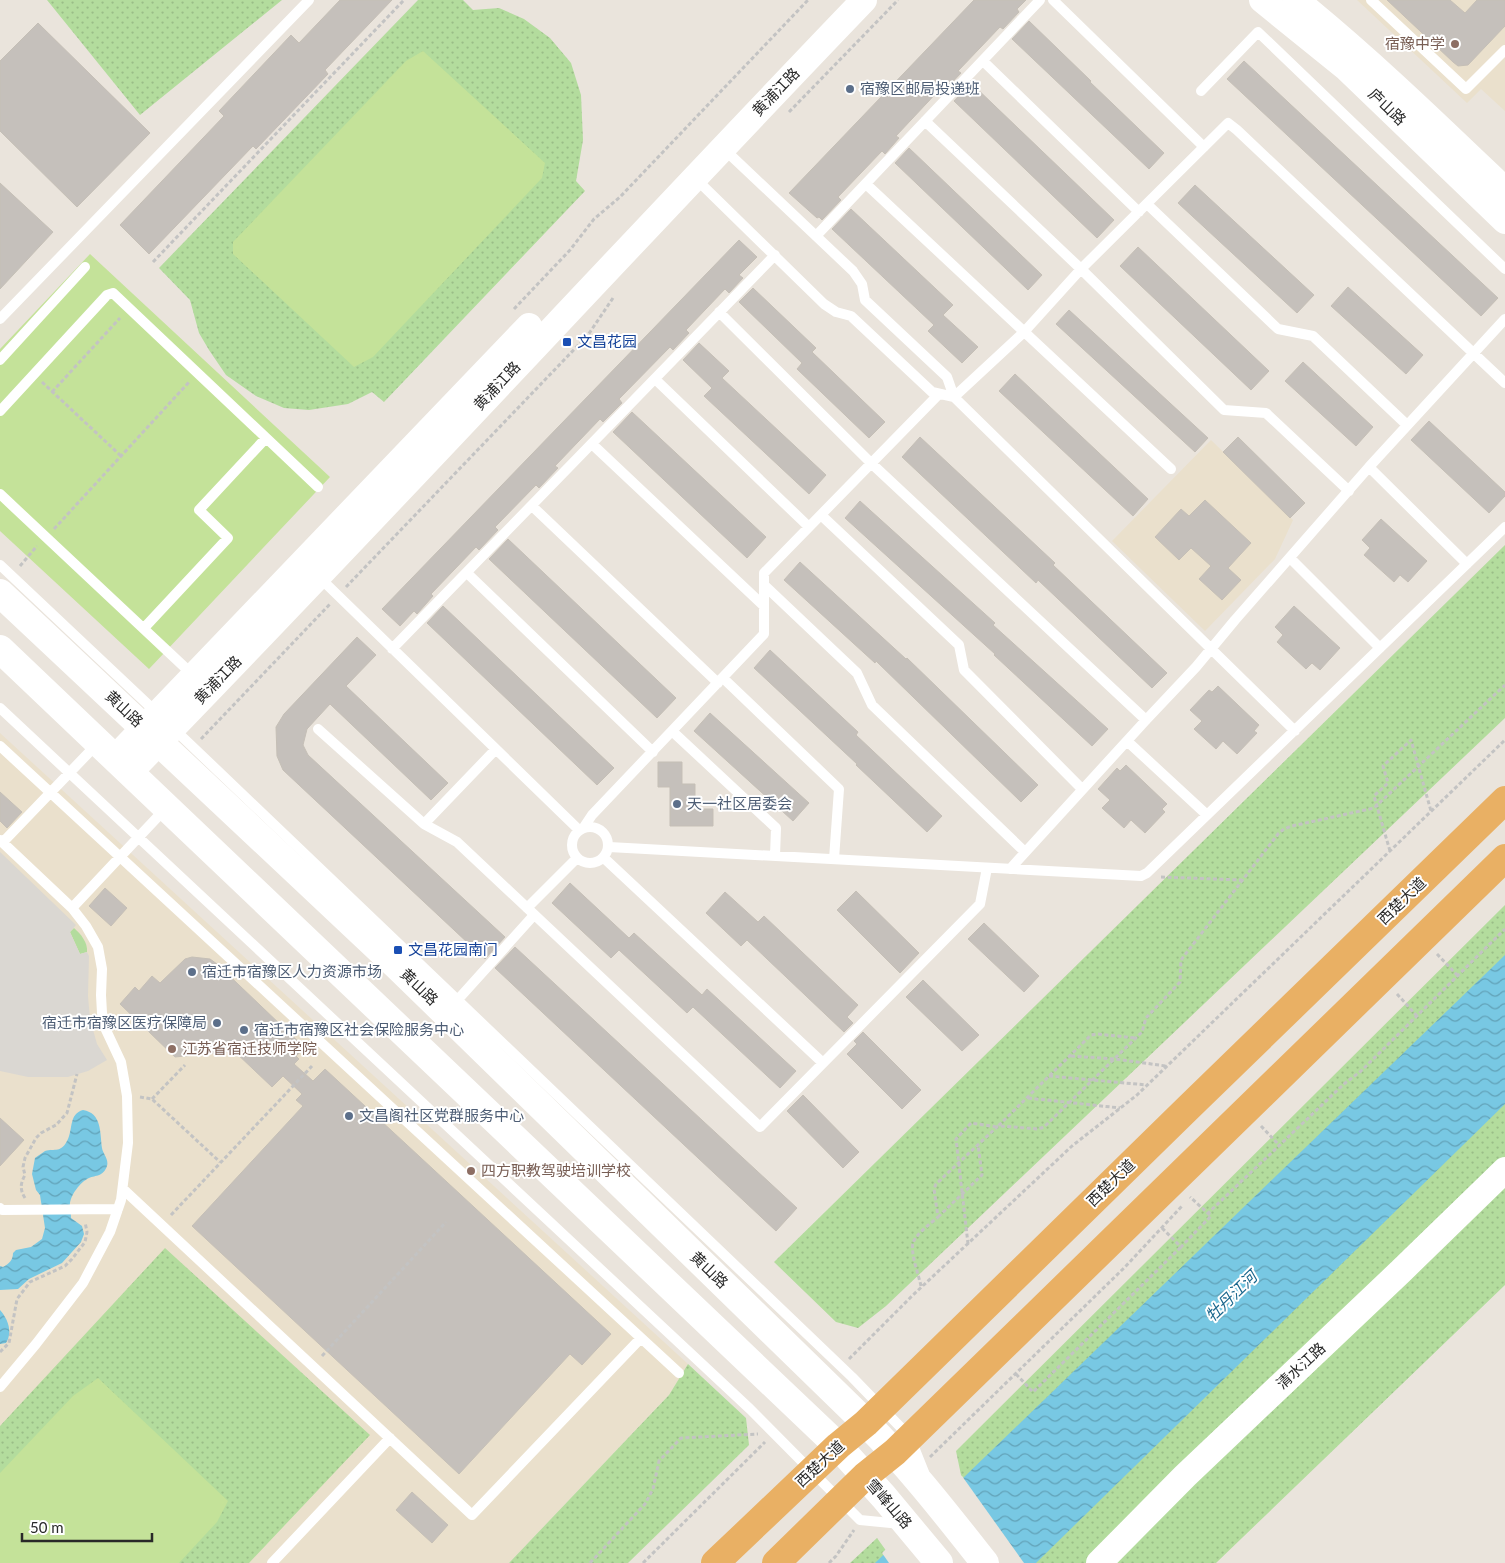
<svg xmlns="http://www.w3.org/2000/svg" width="1505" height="1563" viewBox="0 0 1505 1563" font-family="Lato,'Noto Sans SC',sans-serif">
  <defs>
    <pattern id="park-dots" width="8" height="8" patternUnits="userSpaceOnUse" patternTransform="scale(1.25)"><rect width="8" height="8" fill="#b3dc9d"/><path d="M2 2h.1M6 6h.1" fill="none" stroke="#9abd87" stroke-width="1.8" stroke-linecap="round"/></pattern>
    <pattern id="water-waves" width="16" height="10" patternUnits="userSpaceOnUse" patternTransform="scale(1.25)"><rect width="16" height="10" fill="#78c8e3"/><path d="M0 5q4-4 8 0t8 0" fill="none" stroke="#62a2b8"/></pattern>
  </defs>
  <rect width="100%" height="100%" fill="#eae4dc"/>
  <path fill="#eae0cc" d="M1357,0h148v111l-24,-22 -14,14z
    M1211,440l82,80 -18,39 -70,72 -93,-90z
    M0,733l688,631 -19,31 -160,168h-509z"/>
  <path fill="#b3dc9d" d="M74,928c7,6 14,15 13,24l-7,2 -10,-22z"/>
  <path fill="url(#park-dots)" d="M47,0h235l-142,115z
    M418,0h45l10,10 26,-2 25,11 26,19 21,25 10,32 2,45 -7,41 9,10 -201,211 -12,-10 -24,12 -39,6 -25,-2 -28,-12 -30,-21 -17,-25 -10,-17 -9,-33 -31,-32z
    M1505,545v173l-619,588 -28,22 -22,-6 -62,-60z
    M1505,905v380l-289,278h-191l-64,-88 -5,-24z
    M165,1248l205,187 -121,128h-249v-137z
    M688,1364l58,54 3,27 -121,118h-119l160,-168z
    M877,1538l18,25h-45z"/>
  <path fill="#c4e299" d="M423,51l122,112 -3,15 -169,179 -19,10 -121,-113v-12l173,-181z
    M90,254l240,223 -181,192 -149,-138v-182z
    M98,1378l130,123 -11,21 -38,41h-179v-90l73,-77z"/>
  <path fill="#dad7d2" d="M0,852l76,73 -6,7 10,22 7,-2 2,4 -1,40 2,23 7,25 10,16 -19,11 -20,6h-40l-28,-6z"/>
  <path fill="url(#water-waves)" d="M1505,955v149l-469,459h-161z
    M83,1110c19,3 17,23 19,38 1,6 7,11 5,18 -4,11 -11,9 -18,12 -9,4 -20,19 -19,28 0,4 1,8 1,12l11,8 2,8 -3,8 -19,21 -33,16 -11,10 -18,1v-24l3,1c6,-3 10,-7 10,-14l3,-3 15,-3 11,-8 3,-11 -5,-33 -4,-5 -4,-16 3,-16c3,-2 7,-5 10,-7 10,-3 16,3 23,-12 5,-11 1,-25 15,-29z
    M0,1310c8,9 13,22 6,33l-6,1z"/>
  <path fill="#eae4dc" d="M962,1476l62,87h-135l-7,-10z"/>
  <path fill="#c5c0bb" stroke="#c5bfb6" d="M340,0h52l-67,70 3,4 -72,75 -3,-3 -104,108 -29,-29 104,-109 -5,-5 72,-76 8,8z
    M974,0h52l-9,9 2,3 -16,17 -3,-2 -42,44 3,2 -17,18 -3,-3 -45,48 3,2 -14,16 -3,-3 -44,46 3,3 -19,20 -3,-3 -2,1 -28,-25z
    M1387,0h63l15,13 12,-13h28v26l-37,39 -10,1 -5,-4z
    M1029,21l62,60 -1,1 74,71 -15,16 -137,-130z
    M38,23l112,110 -73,74 -77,-76v-70z
    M1244,61l254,237 -17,18 -254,-237z
    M971,83l143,137 -17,18 -143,-137z
    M909,148l133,127 -14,15 -133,-127z
    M0,183l53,49 -53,57z
    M1195,185l119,110 -17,18 -119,-110z
    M851,209l102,96 -10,10 35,32 -16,16 -34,-32 6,-6 -102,-96z
    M739,240l18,17 -18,18 4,3 -14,15 -4,-4 -39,41 3,3 -16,17 -3,-3 -51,52 3,4 -19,19 -3,-3 -45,47 3,2 -19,20 -3,-3 -41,42 3,3 -19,20 -3,-3 -45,47 2,2 -16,18 -3,-3 -14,15 -18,-17z
    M1138,247l131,124 -18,19 -131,-124z
    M1348,287l75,68 -17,19 -75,-68z
    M753,288l63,60 -4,4 73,70 -16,16 -72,-69 5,-6 -63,-61z
    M1069,310l139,128 -13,14 -139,-128z
    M699,343l30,28 -7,7 104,97 -17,19 -105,-98 8,-8 -29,-28z
    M1303,362l70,65 -17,19 -71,-65z
    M1015,374l133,125 -15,17 -134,-125z
    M632,412l134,125 -19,21 -134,-126z
    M1429,421l76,71v4l-16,17 -78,-73z
    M920,437l135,126 -2,2 114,108 -15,15 -114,-108 -2,3 -134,-126z
    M1238,437l67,66 -15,15 -67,-66z
    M1205,500l46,43 -23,25 13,12 -19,20 -23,-21 12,-13 -20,-18 -12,12 -24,-23 26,-28 8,7z
    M860,501l135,122 -2,2 115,104 -16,17 -98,-91 1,-1 -150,-136z
    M1381,519l46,42 -19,21 -8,-7 -6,7 -30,-27 6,-7 -8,-8z
    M508,539l168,159 -19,20 -168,-159z
    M800,562l106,97 1,-1 131,127 -17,17 -145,-141 -1,2 -91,-83z
    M443,606l171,162 -17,17 -170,-162z
    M1294,606l46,42 -20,22 -8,-7 -6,6 -29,-27 6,-7 -8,-8z
    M357,637l19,18 -30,31 102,97 -17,17 -101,-96 -23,25 -4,16 5,10 197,182 -20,22 -202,-189 -6,-14 -1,-29 8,-13z
    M770,650l88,82 -2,3 86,81 -15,16 -71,-67 1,-1 -103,-96z
    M1218,686l41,39 -5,6 3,2 -20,21 -14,-13 -7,8 -22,-20 8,-8 -12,-11 19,-20 3,2z
    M710,713l99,90 -16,18 -99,-90z
    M658,762h24v22h13v25h18v17h-43v-39h-12z
    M1126,765l41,39 -5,5 3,3 -20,21 -14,-13 -7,8 -22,-20 8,-8 -12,-11 19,-21 3,3z
    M0,792l22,20 -15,16 -7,-7z
    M570,883l59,55 5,-5 68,62 5,-6 89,82 -16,17 -87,-81 -6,6 -68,-63 -8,8 -59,-55z
    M105,888l22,20 -16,18 -22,-20z
    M856,891l63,62 -19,20 -63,-63z
    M725,892l33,30 6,-6 94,89 -11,12 6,6 -9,9 -97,-92 -6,6 -35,-33z
    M984,923l55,53 -15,16 -56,-53z
    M515,947l282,261 -21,23 -281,-263z
    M192,957l18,2 7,5 88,84 -9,8 3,3 -5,5 19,17 12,-12 286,265 -29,31 -12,-11 -111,120 -267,-248 111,-120 -7,-6 6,-6 -19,-18 -11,11 -38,-36 -59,6 -55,-53 15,-17 4,4 13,-15 8,7 25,-24z
    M923,980l56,55 -17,16 -56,-54z
    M863,1032l58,58 -19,19 -55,-55 10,-10 -3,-3z
    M803,1095l56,57 -16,16 -56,-57z
    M0,1118l24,22 -24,26z
    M412,1492l36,33 -16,18 -36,-33z"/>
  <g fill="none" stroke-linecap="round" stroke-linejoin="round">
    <path stroke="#c3c3c3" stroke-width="3" stroke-dasharray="4 2.5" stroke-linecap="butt" d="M789,112l109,-112
      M153,262l251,-262
      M514,309l56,-59 24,-31 26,-22 188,-197
      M42,382l79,74
      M52,392l68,-74
      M54,529l136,-148
      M20,566l17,-20
      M346,587l242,-252 25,-37
      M201,739l129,-135
      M1390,851l-16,-55 14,-13 -5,-17 28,-26 20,71
      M1161,877l81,3
      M1437,954l21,22
      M1397,994l20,22
      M1071,1056l44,3 51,7
      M1049,1076l98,9
      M140,1097l12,2 68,63
      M1028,1098l92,10
      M152,1099l33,-34
      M1261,1126l18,19
      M25,1198c-5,-8 -5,-14 0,-23l-2,-8 2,-9 11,-20 5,-5 15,-8 11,-12 10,-39
      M1207,1214l137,-130 17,-13 144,-142
      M171,1215l141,-149
      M938,1217l44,-42 -4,-30
      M1162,1228l19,19 30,-31 -21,-19
      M968,1244l-12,-105 15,-16 26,4 94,-92 6,-1 39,4
      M921,1286c-2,-10 -11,-34 -8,-43 2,-8 18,-20 25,-26l-4,-28 2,-5 61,-57 4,-1 37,3 6,-2 98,-95 4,-14 34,-36 1,-22 97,-126 6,-5 8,-3 82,-18 131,-123
      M0,1352l9,-9 8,-44 13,-17 35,-16 7,-7 13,-17 2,-10 -2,-10
      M322,1356l124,-134
      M849,1359l64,-64 159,-149 65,-51 368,-355
      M1016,1374l17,18 148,-145
      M930,1457l195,-190 58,-62
      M590,1563l55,-59 8,-15 6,-28 22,-23 77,-4
      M643,1563l122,-121
      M829,1563l7,-7 18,-26"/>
    <path stroke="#fff" stroke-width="10" d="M1053,0l151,147
      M1371,0l95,89 39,-39
      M983,61l156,151
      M1201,91l57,-59 247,237
      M925,121l156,148 143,141 42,3 83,78
      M695,178l129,126 12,8 15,4 81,76 22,5 -7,-20 -82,-77 -3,-16 -9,-13 -129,-122
      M866,184l305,285
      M1147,204l131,125 35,7 94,89
      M816,236l224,-236
      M719,312l152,151 275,257
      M0,319l309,-319
      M0,360l85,-93
      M655,379l154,148
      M0,411l107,-116 6,-2 205,194
      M592,444l172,162
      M1369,467l98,97
      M0,494l194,182
      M532,506l186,177
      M821,515l138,130 5,25 118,119
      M1290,558l90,90
      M0,565l157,148
      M467,573l186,179
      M318,576l261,254
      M764,585l93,88 15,32 153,147
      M144,628l84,-90 -29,-28 67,-72
      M392,649l383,-394
      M723,678l116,111 -5,70
      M0,708l750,701 110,111 41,4
      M173,728l679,649 58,60 14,35
      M318,729l106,95 33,18 303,285 220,-223 7,-36
      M672,731l104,97 -1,28
      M1295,731l-341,-334 70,-65 57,-63 147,-146 9,7 268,253
      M1127,741l80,74
      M0,746l679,627
      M424,824l72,-75
      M572 845a18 18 0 1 1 36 0a18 18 0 1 1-36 0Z
      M584,827l8,-12 172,-181v-61l175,-179
      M0,840l72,68 14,18 12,21 4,22 -1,26 1,18 4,17 15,32 6,34 1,47 -7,57 -11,32 -27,51 -47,61 -36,43
      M3,842l95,-99
      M609,847l532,29 6,-3 358,-346
      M604,858l219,205
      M1010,869l136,-149 50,-53 39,-47 134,-153 136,-148
      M72,908l94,-100
      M527,908l50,-50
      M453,1005l81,-90
      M123,1189l349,326 169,-177
      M0,1208l2,2 116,-1
      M272,1563l118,-125"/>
    <path stroke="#fff" stroke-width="26" d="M1262,0l84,68 159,153
      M1296,0c73,59 141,125 209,190
      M115,758l414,-432
      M130,772c248,-254 488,-516 734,-772
      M1099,1563l86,-87 215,-204 105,-102"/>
    <path stroke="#fff" stroke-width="28" d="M0,593l397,373 469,457c44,44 81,92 119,140
      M0,649l838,797 46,51 55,66"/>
    <path stroke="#e9b064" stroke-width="28" d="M715,1563l123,-117 28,-23 323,-316 316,-307
      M776,1563l89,-87 30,-24 610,-594"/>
  </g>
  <g fill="#8d6e63" stroke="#fff" stroke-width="2">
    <circle cx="1455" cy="44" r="5"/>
    <circle cx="172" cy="1049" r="5"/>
    <circle cx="471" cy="1171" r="5"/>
  </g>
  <g fill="#5c6f8a" stroke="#fff" stroke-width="2">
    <circle cx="850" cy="89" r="5"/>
    <circle cx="677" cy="804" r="5"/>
    <circle cx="192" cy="972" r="5"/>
    <circle cx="217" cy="1023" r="5"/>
    <circle cx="244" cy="1030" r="5"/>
    <circle cx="349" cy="1116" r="5"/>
  </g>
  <g fill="#1a4fb4" stroke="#fff" stroke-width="2">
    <rect x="562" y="337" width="10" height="10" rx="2.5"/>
    <rect x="393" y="945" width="10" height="10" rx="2.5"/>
  </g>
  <g text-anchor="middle" stroke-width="4" stroke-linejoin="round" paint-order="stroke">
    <g font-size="15" fill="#785e54" stroke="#fff" text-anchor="start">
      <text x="1445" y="49" text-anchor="end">宿豫中学</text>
      <text x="182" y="1054">江苏省宿迁技师学院</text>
      <text x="481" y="1176">四方职教驾驶培训学校</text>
    </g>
    <g font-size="15" fill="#4e5e75" stroke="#fff" text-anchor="start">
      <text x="860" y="94">宿豫区邮局投递班</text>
      <text x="687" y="809">天一社区居委会</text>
      <text x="202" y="977">宿迁市宿豫区人力资源市场</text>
      <text x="207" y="1028" text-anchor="end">宿迁市宿豫区医疗保障局</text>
      <text x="254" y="1035">宿迁市宿豫区社会保险服务中心</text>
      <text x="359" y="1121">文昌阁社区党群服务中心</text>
    </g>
    <g font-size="15" fill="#292929" stroke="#fff">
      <text transform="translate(776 92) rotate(-46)" y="5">黄浦江路</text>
      <text transform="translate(1387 107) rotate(44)" y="5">庐山路</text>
      <text transform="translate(497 386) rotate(-47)" y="5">黄浦江路</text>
      <text transform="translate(218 680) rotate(-46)" y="5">黄浦江路</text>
      <text transform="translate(124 709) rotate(43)" y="5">黄山路</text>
      <text transform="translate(1402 901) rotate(-44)" y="5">西楚大道</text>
      <text transform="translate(419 987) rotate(44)" y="5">黄山路</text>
      <text transform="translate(1111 1183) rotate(-44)" y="5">西楚大道</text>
      <text transform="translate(709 1270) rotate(44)" y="5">黄山路</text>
      <text transform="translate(1301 1366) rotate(-43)" y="5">清水江路</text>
      <text transform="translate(820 1464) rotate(-43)" y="5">西楚大道</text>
      <text transform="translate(889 1504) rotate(49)" y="5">雪峰山路</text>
    </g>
    <g font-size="15" fill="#164399" stroke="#fff" text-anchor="start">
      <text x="577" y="347">文昌花园</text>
      <text x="408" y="955">文昌花园南门</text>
    </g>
    <g font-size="16" font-style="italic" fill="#19668c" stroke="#fff">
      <text transform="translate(1231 1296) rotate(-44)" y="6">牡丹江河</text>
    </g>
  </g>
  <path d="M22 1533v8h130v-8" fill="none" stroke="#292929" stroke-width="2.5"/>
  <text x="30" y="1533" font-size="15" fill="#292929" stroke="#ffffff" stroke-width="4" paint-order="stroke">50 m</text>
</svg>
